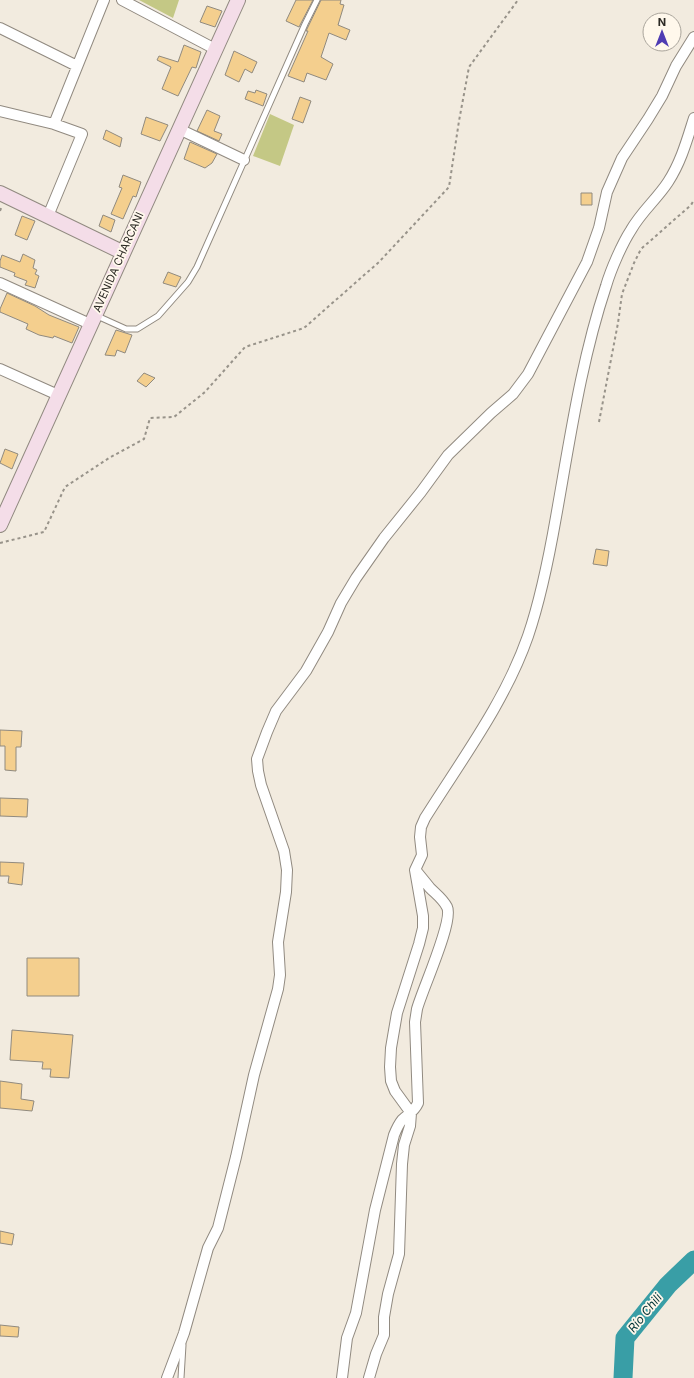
<svg xmlns="http://www.w3.org/2000/svg" width="694" height="1378" viewBox="0 0 694 1378" font-family="Inter,sans-serif">
  <rect width="100%" height="100%" fill="#f2ebdf"/>
  <path fill="#c4c885" d="M139,0h40l-6,18z
    M270,114l24,11 -14,41 -27,-10z"/>
  <g fill="none" stroke-linecap="round" stroke-linejoin="round">
    <path stroke="#399ea6" stroke-width="19" d="M623,1378l2,-40 43,-53 26,-25"/>
  </g>
  <path fill="#f4cf8e" stroke="#908a7f" d="M296,0h17l-14,27 -13,-6z
    M321,0h20l-1,4 4,1 -6,20 12,5 -4,10 -17,-7 -8,24 12,7 -7,16 -19,-7 -3,9 -16,-6 20,-45h-2z
    M207,6l15,5 -7,16 -15,-5z
    M184,45l17,7 -5,16 -4,-1 -14,29 -16,-7 9,-22 -14,-7 2,-4 19,6z
    M234,51l23,11 -5,11 -7,-4 -6,13 -14,-7z
    M256,90l11,4 -4,12 -18,-7 3,-8 7,2z
    M300,97l11,4 -8,22 -11,-4z
    M207,110l13,6 -6,15 8,3 -3,7 -22,-10z
    M146,117l22,8 -8,16 -19,-7z
    M106,130l16,8 -2,9 -17,-8z
    M190,142l27,12 -5,9 -7,5 -21,-9z
    M123,175l18,7 -5,15 -3,-1 -10,23 -12,-5 11,-26 -3,-1z
    M581,193h11v12h-11z
    M103,215l12,5 -4,12 -12,-6z
    M22,216l13,5 -8,19 -12,-5z
    M23,254l12,6 -2,8 4,2 -2,4 4,2 -4,12 -10,-3 2,-4 -13,-5 1,-3 -15,-6v-6l2,-6 18,7z
    M168,272l13,5 -5,10 -13,-4z
    M7,293l28,13 14,9 30,12 -7,16 -18,-7 -1,2 -14,-3 -13,-6 2,-5 -28,-12v-3z
    M116,330l16,5 -7,18 -8,-3 -2,6 -10,-1z
    M144,373l11,5 -9,9 -9,-6z
    M5,449l13,5 -6,15 -12,-6z
    M596,549l13,2 -2,15 -14,-2z
    M0,730l22,1 -1,16h-5v24l-11,-1v-24h-5z
    M0,798l28,1 -1,18 -27,-1z
    M0,862l24,1 -2,22 -14,-2 1,-7h-9z
    M27,958h52v38h-52z
    M12,1030l61,5 -4,43 -19,-1 1,-8h-9l1,-7 -33,-2z
    M0,1081l22,3 -1,15 13,2 -2,10 -32,-3z
    M0,1231l14,3 -2,11 -12,-2z
    M0,1325l19,2 -1,10 -18,-1z"/>
  <g fill="none" stroke-linecap="round" stroke-linejoin="round">
    <g stroke="#918a80" stroke-width="7">
      <path id="lane" d="M95,315l31,14h11l21,-13 30,-34 9,-15 108,-243 12,-24
        M181,1378l2,-33"/>
    </g>
    <g stroke="#918a80" stroke-width="12">
      <path id="street" d="M122,0l93,49
        M0,28l77,38
        M0,111l54,13 28,10 -34,82
        M54,124l50,-124
        M179,129l65,31
        M0,283l90,41
        M0,369l58,26
        M167,1378l17,-45 24,-85 10,-20 18,-71 18,-82 24,-86 2,-14 -2,-33 8,-50 1,-22 -3,-19 -23,-66 -3,-14 -1,-12 10,-27 9,-21 30,-40 22,-39 13,-29 15,-25 28,-40 37,-46 27,-37 43,-42 22,-19 15,-20 59,-112 12,-34 8,-36 15,-34 26,-39 14,-23 14,-30 18,-29
        M342,1378l5,-40 9,-25 19,-103 19,-75c2,-5 4,-10 8,-15 6,-6 12,-8 16,-17l-3,-81 2,-13c5,-19 37,-88 30,-102 -4,-8 -11,-13 -17,-19 -4,-5 -9,-11 -13,-16
        M369,1378l7,-24 8,-19v-18l4,-23 11,-40 3,-90 2,-19 6,-19 1,-13 -16,-22 -4,-10 -1,-14 1,-19 6,-35 22,-69 4,-16v-12l-8,-46 7,-15 -2,-18 1,-10 4,-9c37,-59 80,-116 103,-182 13,-38 21,-79 28,-119 14,-78 25,-156 50,-231 5,-17 16,-42 25,-56 10,-18 26,-31 37,-48 13,-20 19,-42 26,-64"/>
    </g>
    <g stroke="#918a80" stroke-width="16">
      <path id="secondary" d="M0,193l122,59
        M0,525l238,-525"/>
    </g>
    <path stroke="#98938a" stroke-width="2" stroke-dasharray="3 3" stroke-linecap="butt" d="M0,211l2,-5
      M599,422l19,-99 4,-29 12,-31 7,-14 50,-44 3,-5
      M0,543l44,-11 21,-45 44,-29 35,-19 6,-21 24,-1 31,-25 40,-45 59,-19 75,-66 70,-75 10,-66 10,-54 49,-67"/>
    <use href="#lane" stroke="#fff" stroke-width="5"/>
    <use href="#street" stroke="#fff" stroke-width="10"/>
    <use href="#secondary" stroke="#f4dde8" stroke-width="14"/>
  </g>
  <g text-anchor="middle" stroke-width="3.5" stroke-linejoin="round" paint-order="stroke">
    <g font-size="11" fill="#2b2924" stroke="#fff8ec">
      <text transform="translate(118 262) rotate(-66)" y="4">AVENIDA CHARCANI</text>
    </g>
    <g font-size="12" font-style="italic" fill="#013336" stroke="#fff8ec">
      <text transform="translate(645 1313) rotate(-51)" y="4">Río Chili</text>
    </g>
  </g>
  <g transform="translate(662 32)"><circle r="19" fill="#fff8ec" stroke="#aaa59c"/>
  <path d="M0-3L7 15L0 10L-7 15Z" fill="#4f3cb3"/>
  <text y="-6" font-size="11" font-weight="bold" text-anchor="middle" fill="#2b2924">N</text>
  </g>
</svg>
